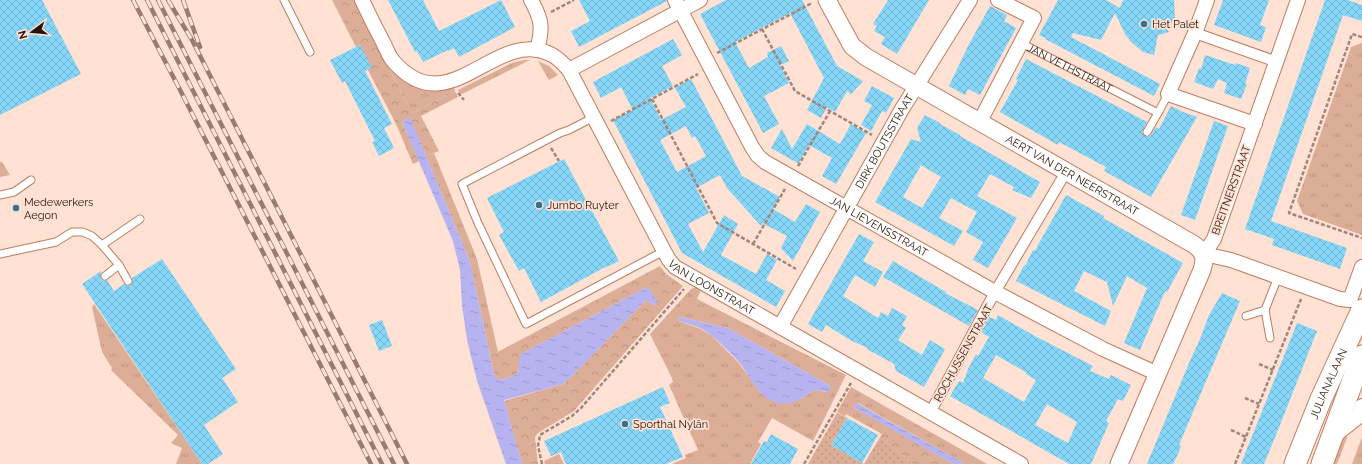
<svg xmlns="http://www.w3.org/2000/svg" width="1362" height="464" viewBox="0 0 1362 464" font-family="Raleway,sans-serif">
  <defs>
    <pattern id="grass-tufts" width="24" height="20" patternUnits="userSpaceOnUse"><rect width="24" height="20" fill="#ddae97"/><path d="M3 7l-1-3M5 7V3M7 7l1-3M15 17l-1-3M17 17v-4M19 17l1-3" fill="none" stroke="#be9581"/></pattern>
    <pattern id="forest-crowns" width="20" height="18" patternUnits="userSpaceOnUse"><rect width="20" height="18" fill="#ddae97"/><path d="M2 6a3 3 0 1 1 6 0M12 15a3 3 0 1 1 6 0" fill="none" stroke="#be9581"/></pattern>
    <pattern id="park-dots" width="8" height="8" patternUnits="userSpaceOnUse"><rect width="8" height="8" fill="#ddae97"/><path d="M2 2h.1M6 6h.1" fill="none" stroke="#be9581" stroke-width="1.8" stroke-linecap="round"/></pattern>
    <pattern id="water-ripples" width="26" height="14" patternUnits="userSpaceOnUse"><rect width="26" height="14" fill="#b7b3f1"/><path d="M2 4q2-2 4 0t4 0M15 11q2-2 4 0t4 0" fill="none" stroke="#9e99cd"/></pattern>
    <pattern id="building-cross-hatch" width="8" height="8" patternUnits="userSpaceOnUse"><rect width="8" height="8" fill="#85d6f8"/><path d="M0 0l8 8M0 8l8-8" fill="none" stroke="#73b7d3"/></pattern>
  </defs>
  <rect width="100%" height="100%" fill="#ffe2d4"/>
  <path fill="url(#grass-tufts)" fill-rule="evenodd" d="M1362,43v192l-59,-21 -6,-13 54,-154z
    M524,60h6l-70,35 -2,-5 54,-27z
    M538,61l11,5 9,9 -9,5z
    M386,62c16,25 40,32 68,26l1,3 -43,22z
    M434,153l43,106 21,93 -8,4 -20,-94 -44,-106z
    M0,162h2l8,13 -10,2z
    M696,287l5,3 -4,9 149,76 -33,66 -41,-23 -14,24 3,2 -11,20h-78l14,-6 -1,-3 13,-5 -29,-65 4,-3 -2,-6 -21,-42 41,-45zM680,317l48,11 101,57 1,2 -4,5 -11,-2 -13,8 -13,5 -28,-10 -23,-31 -25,-25 -12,-8 -22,-8 -1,-3z
    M94,304l108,160h-26l6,-16 -11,-5 7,-8 -67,-65 1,-2 -10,-16 -10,-45z
    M851,387l136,77h-22l-107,-61 -4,3 2,3 31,17 -5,8 -36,-20 -1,3 -8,-5z
    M1346,436h1v2l-10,26h-10l12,-23z
    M1362,437v27h-10z
    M559,454l5,10h-19l-1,-3z"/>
  <path fill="url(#forest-crowns)" d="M332,0h22l58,113 43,-22 3,6 -37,19 18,35 -13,5 -16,-38 -8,4 17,39 -6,3 -17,-40 -28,-54 -8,-25 -4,2z
    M660,266l6,8 17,12 -109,125 -36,22 -3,4 3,27h-16l-18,-63 59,-17 14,-13 67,-69 4,-1 7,4 2,-2 -9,-15h-3l-124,66 -2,14 -2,6 -15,6 -4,-1 -4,-5 -4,-18z
    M887,426l66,38h-40l-33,-27z"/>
  <path fill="url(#park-dots)" d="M837,413l10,5 -16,27 33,19 16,-27 33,27h-105z"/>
  <path fill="url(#water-ripples)" d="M410,117l60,145 20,94 4,18 4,5 4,1 15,-6c4,-6 0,-15 4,-20l124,-66h3l1,1 8,12v3l-2,1 -7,-4 -4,1 -67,69 -14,13 -59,16 18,64h-16l-29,-83 -10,-41 -5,-34 -2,-36 -7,-29 -51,-119z
    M680,317l48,11 101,57 2,4 -3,3 -13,-2c-12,7 -22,16 -37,13 -19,-4 -28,-27 -39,-41 -9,-10 -27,-28 -39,-34 -7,-3 -14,-5 -21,-7l-1,-3z
    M857,403l108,61h-12l-97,-55 -2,-3z"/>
  <path fill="url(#building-cross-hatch)" fill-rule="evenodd" d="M0,0h42l39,74 -81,41z
    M388,0h35l16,31 62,-31 14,27 -56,30 -5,-9 -6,3v-1l-25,12 -6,-11 -2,1z
    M579,0h88v1l-88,46 -8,-16 19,-10z
    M726,0h76l35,66 26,15 -12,13 -4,-3 -12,21 -8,-5 -6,11 -14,-8 17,-32 -34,-65 -19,10 -36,19 14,26 19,-11 -1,-4 14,-7 8,15 -9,4 9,18 -25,13 15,28 -16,9 -63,-119z
    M888,0h41l-32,54 -16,-10 4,-7 -11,-6 3,-5 -4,-2z
    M1058,0h48l14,8 3,-8h51l1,19 -8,10 2,3 -11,3 -4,20 -11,-3 -12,-10 -6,-8 -10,-21 -14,27 -28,-7 -2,4 89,47 -6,12 -109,-57 1,-1 -7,-3z
    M1223,0h46l-9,25 6,2 -5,15 -47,-17z
    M1325,0h23l14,5v16l-19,-6 -72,206 76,27 -7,21 -68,-24 2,-6 -29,-10z
    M990,6l17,9 -3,6 12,7 -36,67 -12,-6 -3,6 -16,-9 19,-40z
    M673,39l9,16 -20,11 11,20 -23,12 11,22 25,-13 -11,-19 16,-9 51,97 38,21 -7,12 22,13 11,-18 14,8 -27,49 -12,-13 6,-12 -25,-13 -1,3 -34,-38 -7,-13 -24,13 13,25 -21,11 15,28 21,-37 14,9 -17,31 35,19 11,-20 10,6 -11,20 19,11 -9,16 -94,-54 -69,-133 20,-10 -12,-23 -20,11 -8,-16zM686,126l6,12 3,-2 11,20 -29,16 -17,-32z
    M360,45l12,23 -7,3 27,53 -8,4 10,20 -15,8 -7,-14 3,-1 -30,-60 -3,2 -12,-23z
    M1205,55l30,10 1,-2 14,5 -5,16h2l-6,15 -17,-6 3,-10 -9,-4 -5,10 -19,-7 5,-14 2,1z
    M1026,59l121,63 -5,10 3,4h5l6,-9 3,2 12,-23 12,6 14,5 -46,80 -47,-26 2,-4 -47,-25 -1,3 -58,-33 18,-32 -2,-1z
    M872,86l22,12 -8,15 -4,-2 -11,20 -10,-6 11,-20 -8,-4z
    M925,115l15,8v1l20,11v1l80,46 -9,16 -19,-8 2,-3 -24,-13 -13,22 40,22 -29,50 -15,-8 10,-18 -17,-10 11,-20 -26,-14 -12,20 24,13 -9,15 -79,-44 36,-63 10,3 -4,-14zM921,165l20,12 -19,31 -19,-11z
    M1214,121l14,5 -33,94 -14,-5z
    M807,124l33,20 11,-20 15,9 -30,51 -14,-8 10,-18 -23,-13 -10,17 2,3 -30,-17 11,-19 10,20z
    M564,159l55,102 -12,6v-1l-66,36 -17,-34 -5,3 -20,-36 5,-3 -17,-34z
    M1066,195l38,21 -1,2 80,45 -16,29 -2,-1 -25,59 -16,-7 23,-55 -20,-12 -14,30 -6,-24 -23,-11 -10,20 37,20 -6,15 -89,-45 8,-16 1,1 8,-16 2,1 3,-6z
    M859,234l15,8 -11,19 20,11 -8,15 -20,-12 -12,21 35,22 3,-6 7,4 4,-8 15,8 -5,9 4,3 -8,12 24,15 8,-15 15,9 -21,38 -28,-16 -2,-7 -27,-15 1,-1 -16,-7 -26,-16 -4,7 -14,-8z
    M162,259l74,110 -14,9 16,24 -34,23 19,29 -15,10h-6l-120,-180 19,-13v8l3,2 3,-1 7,11 10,-7 4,2h2l2,-3v-5z
    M893,261l53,31 -1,1 33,17 -9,16 -86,-49z
    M1222,293l18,8 -61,144 2,1 -2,6 -6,12h-26l42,-101 11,-24 9,-24z
    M998,315l35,20 60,31 -3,5 19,8 2,-4 20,10 -8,16 -5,-2 -12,22 3,2 -18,41h-22l-119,-68 9,-15 4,2 5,-14 8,-15 2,2 11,-19 -8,-5 8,-15 7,3zM996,355l31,18 -1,1 10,6 -12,22 -41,-24zM1047,404l30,18 -9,21 -33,-18z
    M382,320l10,26 -13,5 -10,-26z
    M1297,323l20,8 -39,99 -14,34h-23z
    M663,387l7,16 -10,4 23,50 -17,7h-100l-5,-12 -10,4 -7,-15z
    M847,418l31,17 -16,28 -31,-18z
    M771,434l27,15 -8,15h-39l13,-23 3,1z"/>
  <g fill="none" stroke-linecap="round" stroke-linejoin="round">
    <g stroke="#be7d5d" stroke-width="9">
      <g id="service">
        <path d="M284,0l26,52"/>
        <path id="s1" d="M1021,43l137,70"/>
        <path d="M594,117l-25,13 -9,3 -98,51 16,39 48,101 138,-73"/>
        <path d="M1147,132l11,-19 10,-19"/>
        <path d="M0,195l14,-3 17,-12"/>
        <path d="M102,245l17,20 9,16"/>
        <path d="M0,254l56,-12 16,-10h11l9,4 10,9 38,-26"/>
        <path d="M105,276l14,-11"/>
        <path d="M1246,316l19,-6"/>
        <path d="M1270,338l-5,-28 13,-33"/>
      </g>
    </g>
    <g stroke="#be7d5d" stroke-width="12">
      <path id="pedestrian" d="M1195,33l82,29
        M930,413l65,-121 71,-120"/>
    </g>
    <g stroke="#be7d5d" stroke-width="16">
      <g id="minor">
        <path id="s2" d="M362,0c7,15 14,29 22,44 3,6 5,13 10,18 55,62 99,-32 154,-9 8,3 15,10 21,17l95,181 5,9 6,7 346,197"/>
        <path d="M531,0c11,20 12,28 6,50"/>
        <path id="s3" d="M675,0l77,147 6,9 7,6 230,130 108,57 55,25"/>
        <path d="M1207,0l-12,33 -27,61 87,30"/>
        <path d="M1298,0l-84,239 -10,15 27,6 109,39 10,1 12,-33"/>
        <path d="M569,70l131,-70"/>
        <path d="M979,123l55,-105 -36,-18"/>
        <path id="s4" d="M780,327l122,-218 68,-109"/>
        <path d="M1333,437l25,-20 4,-11"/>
      </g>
    </g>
    <g stroke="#be7d5d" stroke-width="19">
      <g id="tertiary">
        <path id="s5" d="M827,0l25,46 14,11 327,187c11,7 13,14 9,26l-83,194"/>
      </g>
    </g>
    <g stroke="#be7d5d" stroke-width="23">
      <g id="primary">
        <path id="s6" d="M1295,464l26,-65 41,-89"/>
        <path d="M1322,464l40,-108"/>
      </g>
    </g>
    <path stroke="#a18679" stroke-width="2.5" stroke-dasharray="4 2" stroke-linecap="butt" d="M551,12l23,-12
      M762,29l33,62 77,44
      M1362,37l-10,-3 -63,179 73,25
      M717,53l95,-50
      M458,93l6,7
      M652,99l65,124 79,46
      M611,121l87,-47
      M551,148l8,13
      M798,166l32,-55
      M753,244l32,-55
      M1259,364l14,6
      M1245,398l14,6
      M1231,430l15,7
      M542,464l-4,-18 2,-11 32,-19 9,-8 103,-119
      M804,464l47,-81
      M1235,464l66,-165"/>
    <use href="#service" stroke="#fff" stroke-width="7"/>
    <use href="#pedestrian" stroke="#fff" stroke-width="10"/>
    <use href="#minor" stroke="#fff" stroke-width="14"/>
    <use href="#tertiary" stroke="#fff" stroke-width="17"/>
    <use href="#primary" stroke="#fff" stroke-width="21"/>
    <g stroke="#977c6f" stroke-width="4.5">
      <path id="rail" d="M133,0l45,86 193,378
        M147,0l235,464
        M158,0l236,464
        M168,0l24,40 215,424
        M183,0l17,47"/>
    </g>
    <use href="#rail" stroke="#ffe2d4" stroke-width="3" stroke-dasharray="9" stroke-linecap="butt"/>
  </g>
  <g fill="#367289" stroke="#ffe2d4" stroke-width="1.5">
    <circle cx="1144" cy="24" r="4"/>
    <circle cx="539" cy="205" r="4"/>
    <circle cx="16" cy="208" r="4"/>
    <circle cx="625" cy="424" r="4"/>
  </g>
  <g text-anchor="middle" stroke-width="3.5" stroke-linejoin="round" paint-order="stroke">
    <g font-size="11" fill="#2c1307" stroke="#ffe2d4" text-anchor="start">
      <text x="1152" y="28">Het Palet</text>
      <text x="24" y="206">Medewerkers<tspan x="24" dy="13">Aegon</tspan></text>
      <text x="547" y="209">Jumbo Ruyter</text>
      <text x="633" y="428">Sporthal Nylân</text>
    </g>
    <g font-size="11" fill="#2c1307" stroke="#ffe2d4">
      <text dy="4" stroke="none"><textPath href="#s1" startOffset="55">JAN VETHSTRAAT</textPath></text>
      <text dy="4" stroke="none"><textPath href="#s4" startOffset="213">DIRK BOUTSSTRAAT</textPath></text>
      <text dy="4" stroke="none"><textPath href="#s5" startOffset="308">AERT VAN DER NEERSTRAAT</textPath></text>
      <text transform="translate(1231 190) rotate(-70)" y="4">BREITNERSTRAAT</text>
      <text dy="4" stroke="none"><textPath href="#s3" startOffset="317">JAN LIEVENSSTRAAT</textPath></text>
      <text dy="4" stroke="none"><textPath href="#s2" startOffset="531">VAN LOONSTRAAT</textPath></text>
      <text transform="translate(963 353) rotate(-61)" y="4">ROCHUSSENSTRAAT</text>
      <text dy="4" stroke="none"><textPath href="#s6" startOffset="87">JULIANALAAN</textPath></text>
    </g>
  </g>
  <g transform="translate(32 32) rotate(254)" stroke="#ffe2d4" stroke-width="3" paint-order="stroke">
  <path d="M0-3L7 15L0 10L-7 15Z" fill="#2c1307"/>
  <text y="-6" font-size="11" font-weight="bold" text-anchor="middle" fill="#2c1307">N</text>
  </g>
</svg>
